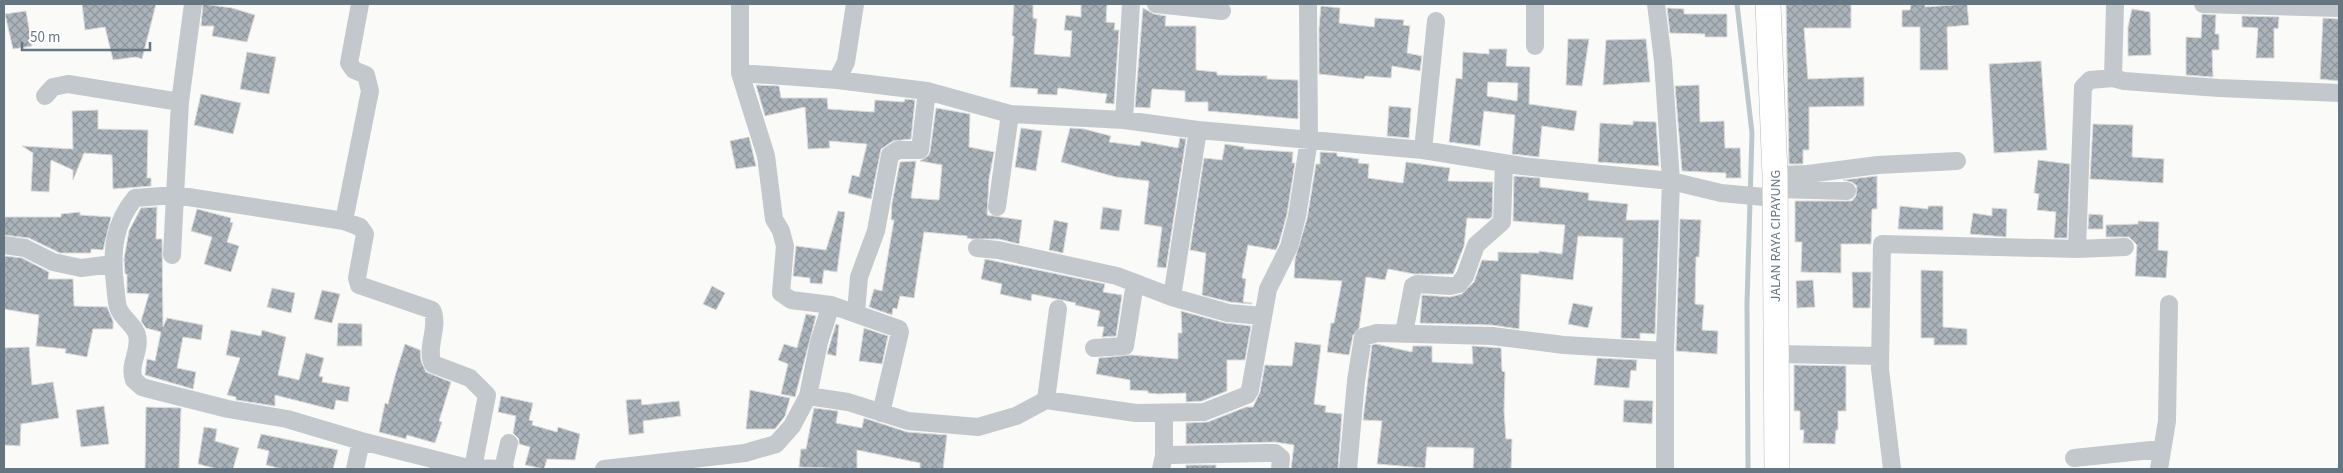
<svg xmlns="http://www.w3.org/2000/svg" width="2343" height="473" viewBox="0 0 2343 473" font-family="'Source Sans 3',sans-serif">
  <defs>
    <pattern id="building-cross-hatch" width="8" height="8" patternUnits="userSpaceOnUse" patternTransform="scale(1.25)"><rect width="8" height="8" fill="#aab3b9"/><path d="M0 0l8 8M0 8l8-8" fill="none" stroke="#8e969c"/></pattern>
  </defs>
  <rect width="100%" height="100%" fill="#fafaf8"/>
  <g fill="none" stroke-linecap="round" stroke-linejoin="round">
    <path stroke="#bbc7cb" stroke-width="5" d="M1737,4l15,129 -5,171 1,165"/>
  </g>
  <path fill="url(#building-cross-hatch)" stroke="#dcdcda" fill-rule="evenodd" d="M82,4h74l-14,55 -6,-2 -23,3 -8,-33 -20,3z
    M203,4l29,4 23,7 -8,27 -35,-6 2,-10h-13z
    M1014,4h19v14l4,1 -3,35 36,3 2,-26 -8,-1 2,-15 15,2v-13h26l-1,18 9,1 -1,7h5l-5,74 -9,-1 2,-9 -49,-6 -1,7 -20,-1 1,-5 -28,-2 4,-51h-2z
    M1786,4h65v24h-47l4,51 56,-2v29l-55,1v43h-6v14h-14z
    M1911,4h14v3l42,-3 2,21 -22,2 1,43h-28v-43h-18v-17h8z
    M1321,6l19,2 -1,15 35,4 1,-9 29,2 -1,5 7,1 -3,27 15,3 -2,15 -28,-5 -1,12 -26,-2 -1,3 -45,-5v-46z
    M1143,8l11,6 12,2 -1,10h31v44l21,2v3l50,1v3l31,1v39l-90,-8v-9h-23v-11l-33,-2 -2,19 -15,-1z
    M1667,8l17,1v5h43v23h-22v-3l-35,-1z
    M2132,9l18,3 1,43 -23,1v-29z
    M26,11l6,35 -19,3 -8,-35z
    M2202,14l14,1 -1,19h4v16h-7l1,27 -27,-2v-38l15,1z
    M2242,16l37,1 -1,12 -4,-1v30h-18l2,-30 -16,-1z
    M2323,18l16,1v62l-19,-2z
    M1568,39h21l-7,47 -16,-1z
    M1646,39l4,43 -47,3 3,-45z
    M1489,49h18l-1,17 24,1 -1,37 48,7 -3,20 -32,-5 -3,31 -27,-3 3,-39 -31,-4 -4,35 -31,-4 7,-64 6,1 1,-27 26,2zM1488,82l30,1 -1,18 -30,-5z
    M247,52l29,5 -7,37 -29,-5z
    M2041,61l6,89 -53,3 -5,-89z
    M756,85l23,1 2,12h46l1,11 46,3 1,-12 29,2 1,-3 10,1 -4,39 -18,2 -12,8 -10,50 -23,-6 4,-18 7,2 8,-33 -38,-3 1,7 -22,1 -3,-42 -40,9z
    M1699,85l1,37 24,-1 1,27h15l1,30h-15v-5l-44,-2 -7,-85z
    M201,94l40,9 -8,31 -39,-9z
    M1389,106l22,2 -2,30 -22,-2z
    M936,108l34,6 -1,33 25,5 -5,27 -2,36 35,5 -3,24 -20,-5h-27l-5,-1v-2l-43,-4 -10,66 -14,-2 -3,13 -4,-1 -1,7 -23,-8 5,-18 8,2 12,-71h-3l1,-17 8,-41 16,-1 -5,37 28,2 3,-35 -22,-4 8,-5 2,-4z
    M98,110v19l50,1 -1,48h4v8l-38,3 -1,-34 -28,-2 -11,27v-10l-22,-10 -2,32 -18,-1 2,-38 -11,-7 51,3 -1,-38z
    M1633,121l23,1 3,44 -61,-4 2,-39 33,2z
    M2093,124l40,1 -1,32 32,2 -1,24 -73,-4z
    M1021,128l21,3 -6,40 -21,-4z
    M1070,128l14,1 27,7 -2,6 31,4 1,-5 37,7 2,-10 6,1 -20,129 -9,-1 5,-40 -18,-3 5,-43 -33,-4 -55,-15z
    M749,137l7,29 -20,3 -6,-28z
    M1225,144l19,3v2l49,3 -1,11h3l-8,51 -8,29 -3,7 -28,-5 -6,33 4,1 -3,23 9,1v1l-22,-2 -28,-7 4,-42 -16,-3 14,-92 18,2z
    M1320,152l17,1v3l22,3 -1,4 11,1 -1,14 35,5 3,-21 44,6 -2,13 45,1 -1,35 -3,2 -22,-1 -3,28 -11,28h-39l-26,-5 -3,11 -19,-3 -7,51 -6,7 -4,20 -22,-3 4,-29h3l8,-42 -48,-3 1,-19 12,-40 9,-55h4z
    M2038,160l32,4 -3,74h-13l2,-26 -19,-2 2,-16 -5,-1z
    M1514,176l26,2v9l49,6 -1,7 40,4 -2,16h33l-4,114 -15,-1v6l-19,-1 2,-100 -45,-2 -5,44 -52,-6 -2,55 -27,-4 -72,-2 2,-28 28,2 12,-3 12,-12 8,-22 16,1v-9l41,1v-2l23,3 3,-29 -52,-4z
    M1877,176v33h-5l-1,35h-30v29l-40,-1 1,-30h-7v-41h57l4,-5 1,-10 -5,-4 -9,-2z
    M1900,206l28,3v-3h15v24l-45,-1z
    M157,207l-1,32h6l1,88 4,-9 36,7 -2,15 -18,-3 -6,31 19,4 -3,17 -48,-14 2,-16 8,2 6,-29 -15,-4 -5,-7 8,-27 -22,-1v-19h-2l-1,-15 5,-28 12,-23z
    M1103,207l19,3 -3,21 -19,-2z
    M1992,208l15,1 -1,28 -36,-3 3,-21 19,3z
    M197,209l34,9 -1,4 3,1 -6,19 12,4 -8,26 -27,-8 8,-27 -21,-6z
    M838,211l7,1 -8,60 -13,-2 -2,14 -12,-1v-5l-17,-2 3,-30 30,4z
    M80,212v3l31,2 -8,33 -12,-1v4h-31l-31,-15 -25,-3v-18h57v-3z
    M2089,214l14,1v14h-15z
    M1680,219l21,1 -2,37h-3l-1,47 9,1 -2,25 16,1 -1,23 -41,-3z
    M1054,220l14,3 -5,30 -14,-3z
    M2138,221l21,1 -1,28 10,1 -2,27 -31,-2 2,-31 -8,-8h-23v-12l32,-1z
    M4,256l18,2 27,14 -1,7h25l1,27 33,1 6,14v8h-20l-6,28 -22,-4 1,-4 -30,-3 3,-31 -35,-6z
    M985,259l120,25 -2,8 19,3 -6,41 -14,1 2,-10 -7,-1 3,-15 -25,-6 1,-2 -44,-9 -1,7 -31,-7 2,-10 -21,-5z
    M1921,270l22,1v56l24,2v16h-33v-7h-13z
    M1852,272h19l-1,36h-17z
    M1813,280l2,27 -18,1 -1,-27z
    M712,286l13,7 -9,17 -13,-6z
    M272,288l23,5 -4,20 -24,-6z
    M322,290l18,4 -8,29 -18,-4z
    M1573,303l20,4 -5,21 -20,-4z
    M1181,311l44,12 26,3 -6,34h-18v31l-25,10 -16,1v-9l-28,1 -10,-1v-2l-18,-1v-10l-34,-6 3,-16 32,-3 47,4v-26h4z
    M806,314l10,2 -21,81 -14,-3 7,-30 -10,-4 6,-16 13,4z
    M338,323l24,1v22h-25z
    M836,324l3,1 -3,31 -9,-2z
    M864,328l24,8 -6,28 -23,-3z
    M231,330l30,6 1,-6 24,7 -8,38 21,5 7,-27 18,5 -5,18 4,1 -1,5 28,5 -2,15 -12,-2 -2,10 -59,-15v11l-39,-6v-3l-9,-2 13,-37 -14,-3z
    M1295,342l26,3 -7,59 12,2 -1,6 17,2 -4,55h-47l3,-24 -19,-3 -89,2v-21l22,-1 38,-15h7l7,-15 5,-27 27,1z
    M405,344l15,6 1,11 5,11 25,10 -12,39 3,1 -7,21 -28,-8 -1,4 -27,-7 6,-29 3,1 7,-28z
    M1376,344l36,8 1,-6h19v16l41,2 -1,-18 29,2 1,23 3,1 -1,39 2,28h6l-1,30h-38l1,-21 -47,-1 -2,21 -48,-4 5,-43 -19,-1 9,-75z
    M29,347l3,38 21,-3 6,36 -38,6 -1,22 -16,-1v-97z
    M1597,358l40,2 -1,11 -5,-1 -2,18 -35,-3z
    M1794,365l52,1v45h-8v19h-2l-1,14 -32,-1 1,-13h-4v-19h-6z
    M750,390l40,8 -5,18 -10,13h-29z
    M501,396l32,7 -4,17 4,1 -1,4 25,7 1,-5 22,7 -5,26 -28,-1 -3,10 -19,-4 5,-18 -11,-3v-5l-6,-6 3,-17 -18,-4z
    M641,399l1,6 37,-4 2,15 -38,5 1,12 -15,2 -3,-35z
    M1624,400l29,1 -1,23 -29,-2z
    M104,406l5,38 -28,3 -5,-37z
    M146,407l35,1 -2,61h-34z
    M814,408l24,3 -2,12 26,5 2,-10 43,14 40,3 -4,34h-23v-6l-63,-13v19l-58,-2 2,-18h5z
    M204,427l13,2 -2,12 24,7 -6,21h-16l-19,-5z
    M261,434l77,16 -5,19h-51l-16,-4 3,-14 -12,-3z
    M1186,465h30v4h-30z"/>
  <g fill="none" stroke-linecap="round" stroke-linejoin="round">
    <g stroke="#b3babf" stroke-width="26">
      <path id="secondary" d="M1768,4l7,171 2,294"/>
    </g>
    <path stroke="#c3c8cc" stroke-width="18" d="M193,4l-13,98 -5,93 -40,3c-21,25 -24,54 -20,86 1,7 1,16 3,23 3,11 17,18 19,28 4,16 -9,29 -3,45l8,7 11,3 75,19 59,10 74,22 111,28
      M740,4v69l26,83 8,63 7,12 4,15 -4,47 10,7 40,5 68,24 1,3 -19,81
      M1156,4l66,7
      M1535,4v42
      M1656,4l7,57 8,120 -6,170v118
      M2115,4l-2,74 11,3 95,7 120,5
      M2203,4l136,4
      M740,73l97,7 90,11 83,23 114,6 74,10 225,20 99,16 149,15 50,12 54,5
      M837,80l9,-18 9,-58
      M45,96l8,-9 15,-3 112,18
      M1124,120l7,-116
      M1423,150l13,-129
      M1775,175l33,-1 70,-9 79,-4
      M1775,189l72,2
      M997,207l13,-93
      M344,221l16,6 5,7 -8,44 2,7 73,25c8,16 -7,38 1,54l37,14 17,17 -14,73 32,1
      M4,245l21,3 28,14 28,6 32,-4
      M977,248l21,2 119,26 55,21 56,16 35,3
      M2077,249l48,-2
      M172,255l3,-60 169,26 26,-130 -4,-16 -12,-5 -5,-7 11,-59
      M1172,297l26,-167
      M856,313l3,-36 17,-46 14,-76 8,-5h22l7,-59
      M1404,333l9,-47 4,-2 33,2 9,-2 6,-8 11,-31 26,-23 2,-59
      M1094,348l31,-2 10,-63
      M1776,354l104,2
      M808,396l40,6 60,19 70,6 38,-11 30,-16 90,13 68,-1 43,-17 3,-5 18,-101 21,-42 8,-31 12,-76 -1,-136
      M1046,400l12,-91
      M1164,413v43
      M2074,458l87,-9
      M355,469l6,-28
      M503,469l6,-26
      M604,469l141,-16 31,-9 16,-18 16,-30 11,-54 12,-37
      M1161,469l3,-13 6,-1 97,-2h8l6,5 -1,11
      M1348,469l8,-88 7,-44 14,-4 115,3 72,9 101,6
      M1892,469l-12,-100 2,-125 195,5 6,-162 7,-7 23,-2
      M2159,469l8,-48 2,-117"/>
    <use href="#secondary" stroke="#fff" stroke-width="25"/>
  </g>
  <g text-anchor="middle" stroke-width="5" stroke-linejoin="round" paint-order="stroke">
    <g font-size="14" fill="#657683" stroke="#fff">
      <text transform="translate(1775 236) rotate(-90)" y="5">JALAN RAYA CIPAYUNG</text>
    </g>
  </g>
  <rect width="2343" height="473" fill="none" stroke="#657683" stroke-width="10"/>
  <path d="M22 42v8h128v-8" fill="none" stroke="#657683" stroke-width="2.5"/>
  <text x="30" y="42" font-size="15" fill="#657683" stroke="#ffffff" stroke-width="4" paint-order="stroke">50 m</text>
</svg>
